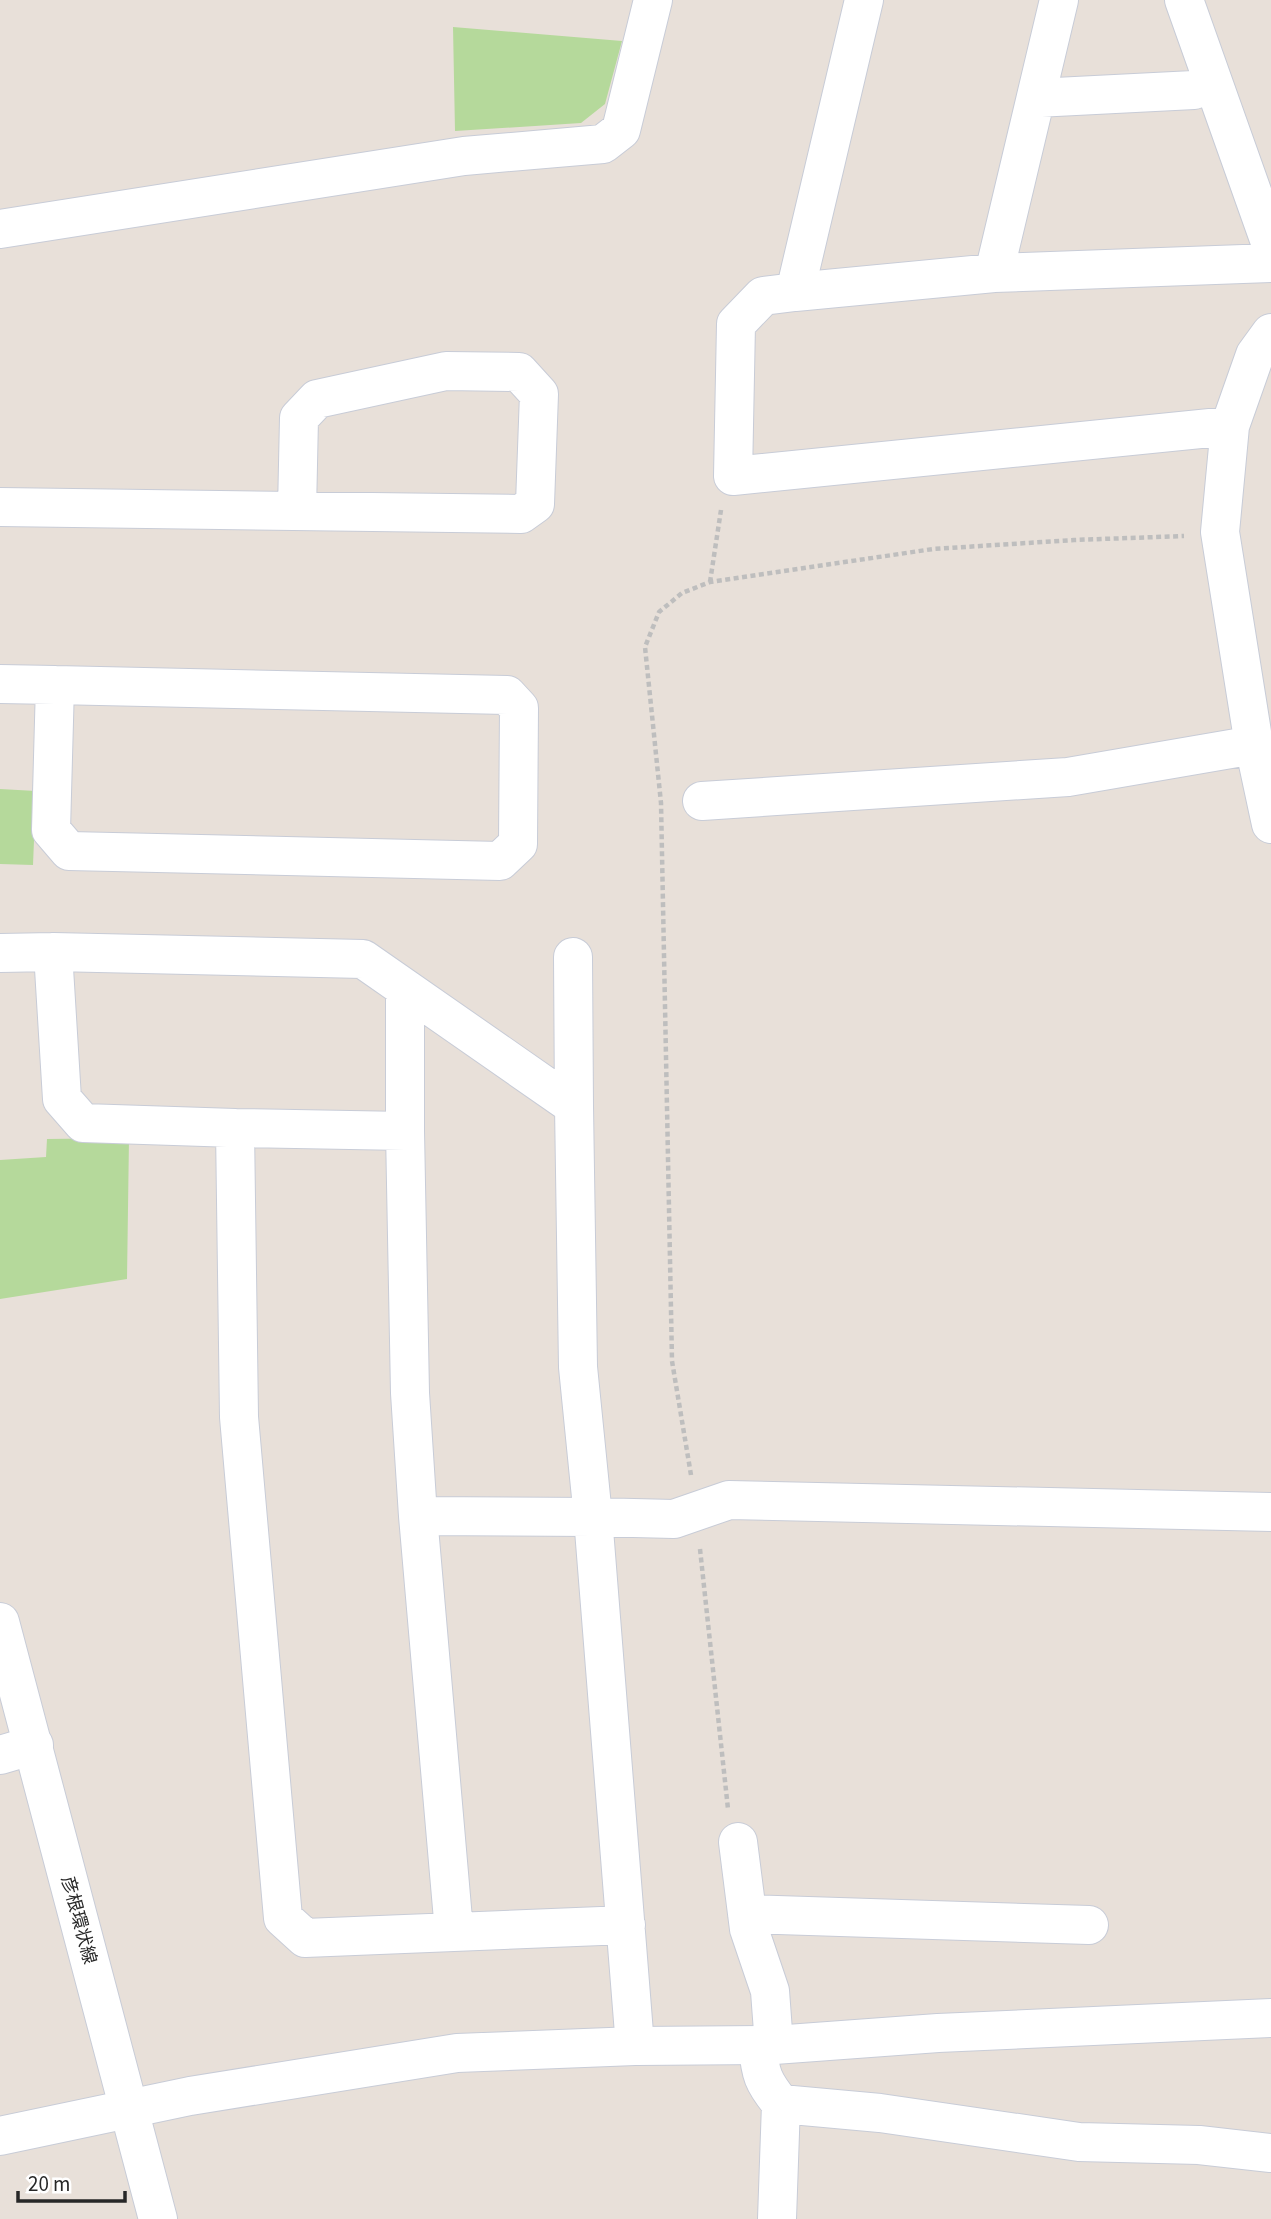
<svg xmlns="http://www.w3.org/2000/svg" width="1271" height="2219" viewBox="0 0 1271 2219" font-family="'Source Sans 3','Noto Sans JP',sans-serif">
  <rect width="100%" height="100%" fill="#e8e0d9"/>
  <path fill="#b5d99b" d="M453,27l169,14 -17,63 -24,19 -126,8z
    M0,789l36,2 -3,74 -33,-1z
    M129,1138l-2,141 -127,20v-139l46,-3 1,-18z"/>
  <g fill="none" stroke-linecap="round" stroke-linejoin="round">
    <g stroke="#c8ccd7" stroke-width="40">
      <path id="minor" d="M1184,0l87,245
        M1036,98l158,-8
        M0,229l464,-73 139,-12 18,-14 32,-130
        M994,273l65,-273
        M795,292l69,-292
        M1271,333l-16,22 -25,71 -10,106 34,213 17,79
        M1230,426l-497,50 3,-152 27,-28 32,-4 199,-19 277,-10
        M0,507l521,7 14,-10 4,-110 -20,-22 -73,-1 -129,28 -18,19 -2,93
        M0,684l55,1 452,10 12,13 -1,136 -18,17 -431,-10 -18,-21 4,-145
        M702,801l366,-24 186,-32
        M53,952l9,147 21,24 152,5
        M0,953l53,-1 310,7 211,147 4,261 15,150 -175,-1 36,415
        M573,957l1,149
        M405,989v142
        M418,1516l-8,-123 -5,-262 -170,-3 4,289 44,501 22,20 321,-13
        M0,1755l34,-10
        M738,1842l11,87 21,62 4,54
        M747,1914l342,11
        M635,2046l-42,-529 81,2 55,-19 542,12
        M758,2046c2,28 5,36 23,58l99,9 199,29 120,3 72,8
        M777,2219l4,-115"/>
    </g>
    <g stroke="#c8ccd7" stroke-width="40">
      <path id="tertiary" d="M0,2136l190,-40 267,-43 178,-7 139,-1 164,-12 333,-15"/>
    </g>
    <g stroke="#c8ccd7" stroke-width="40">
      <path id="secondary" d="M0,1622l158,597"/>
    </g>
    <path stroke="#bebebe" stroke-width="4.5" stroke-dasharray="5 3.5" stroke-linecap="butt" d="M710,582l11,-72
      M691,1475l-19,-114 -11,-558 -16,-156 14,-35 23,-19 28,-11 223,-33 141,-9 110,-4
      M700,1549l28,260"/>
    <use href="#minor" stroke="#fff" stroke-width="38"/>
    <use href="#tertiary" stroke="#fff" stroke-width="38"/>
    <use href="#secondary" stroke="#fff" stroke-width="38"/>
  </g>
  <g text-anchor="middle" stroke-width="7" stroke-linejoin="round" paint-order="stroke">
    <g font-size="18" fill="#272727" stroke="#fff">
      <text transform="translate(79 1920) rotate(75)" y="6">彦根環状線</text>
    </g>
  </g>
  <path d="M18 2191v10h107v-10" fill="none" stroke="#272727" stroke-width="3.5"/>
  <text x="28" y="2191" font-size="21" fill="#272727" stroke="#ffffff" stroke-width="5" paint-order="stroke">20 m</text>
</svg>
